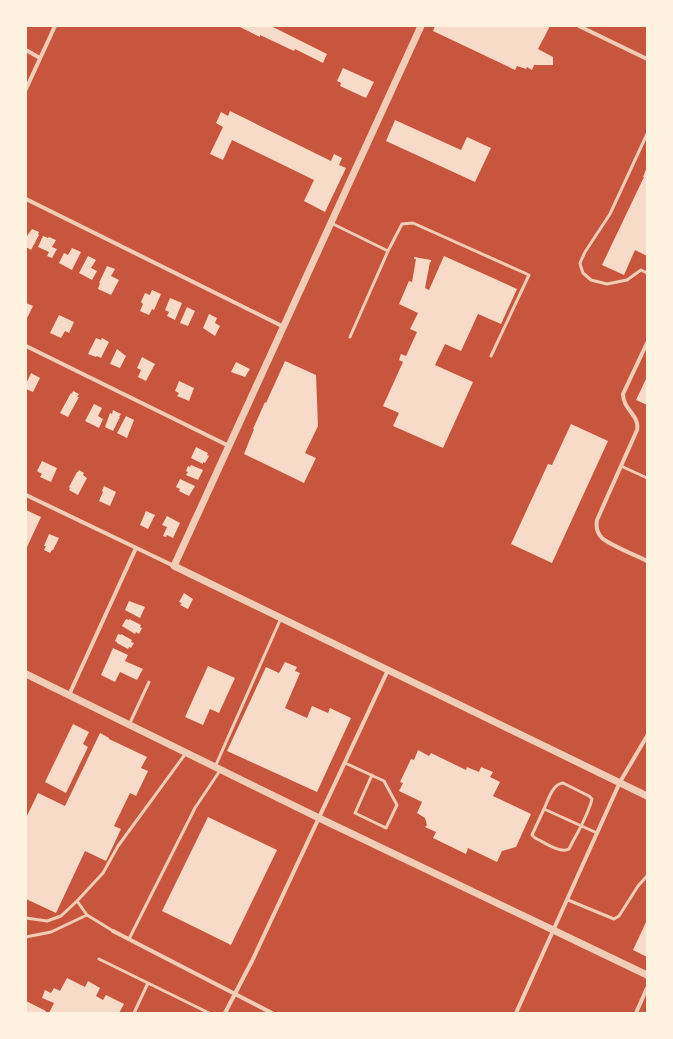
<svg xmlns="http://www.w3.org/2000/svg" width="673" height="1039" viewBox="0 0 673 1039" font-family="Helvetica,sans-serif">
  <rect width="100%" height="100%" fill="#c8553d"/>
  <path fill="#f7dbc8" d="M238,26h33l56,28 -4,9 -28,-14 -1,2 -34,-16v2z
    M435,26h115l-12,23 15,8v8h-19l-2,5 -5,-3 -1,2 -9,-3 -2,4 -82,-39z
    M343,68l31,14 -8,16 -26,-12 1,-3 -4,-2z
    M230,111l101,50 3,-7 8,4 -3,7 7,3 -21,44 -21,-11 10,-21 -82,-40 -9,20 -13,-6 13,-27 -7,-4 5,-11 7,4z
    M395,120l66,30 6,-13 24,11 -16,34 -89,-41z
    M647,167v89l-12,-6 -11,25 -22,-10 42,-88h-1z
    M32,229l7,3 -1,2 1,1 -8,15 -5,-3v-12l1,1z
    M43,236l5,2 1,-1 7,3 -4,7 5,2 -5,9 -5,-2 2,-4 -11,-5z
    M72,248l9,4 -9,18 -13,-7 5,-10 4,2z
    M88,256l8,4 -5,8 6,3 -5,9 -13,-7z
    M444,256l73,33 -16,35 -23,-10 -17,37 -16,-7 -10,21 38,17 -30,66 -50,-22 6,-13 -16,-7 20,-44 -4,-2 2,-6 5,2 11,-24 -7,-3 8,-16 -19,-9 10,-23 3,1 4,-23h-2v-2l17,3v2h-1l-5,26 4,2z
    M107,266l8,3 -4,7 8,4 -8,15 -13,-6 2,-6h-1z
    M152,290l9,4 -7,16 -2,-1 -3,6 -9,-4 3,-7 -2,-2 4,-9 5,2z
    M170,298l12,5 -7,17 -8,-4 2,-4 -4,-2z
    M26,303l7,3 -7,14z
    M187,307l8,4 -7,15 -8,-3z
    M209,314l8,4 -2,5 5,3 -5,10 -12,-8z
    M59,315l15,7 -5,11 -4,-2 -4,7 -11,-5z
    M96,338l5,2 1,-2 7,4 -8,16 -4,-2 -1,1 -8,-3z
    M117,349l9,7 -6,12 -10,-4z
    M142,357l13,7 -9,17 -8,-4 3,-7 -4,-2z
    M285,361l31,14 2,51 -13,27 11,5 -12,25 -60,-29 10,-25h-1l12,-27 1,1z
    M236,362l14,7 -5,8 -14,-5z
    M31,373l9,5 -7,14 -7,-3v-5z
    M647,377v28l-11,-5z
    M179,381l15,7 -5,13 -12,-5 2,-3 -4,-2z
    M73,391l6,3 -2,3h2l-11,20 -8,-4 11,-20 1,1z
    M94,404l8,4 -4,8 5,3 -4,9 -14,-7z
    M113,410l8,4 -2,3h1l-7,14 -8,-4 5,-14 2,1z
    M126,416l8,4 -7,18 -10,-5z
    M571,424l37,17 -56,122 -41,-19 37,-80 4,1z
    M196,447l12,6 -1,2 2,1 -4,7 -2,-1v2l-12,-6z
    M42,461l15,7 -6,14 -11,-5 2,-3 -5,-3z
    M191,465l12,5 -5,10 -12,-5 2,-3 -2,-1 2,-5 2,1z
    M79,470l5,3 -1,2 4,3 -9,17 -9,-5 1,-2 -1,-1 8,-15h1z
    M180,479l15,7 -6,10 -10,-5 1,-2 -4,-2z
    M104,486l12,6 -6,14 -11,-5 4,-9 -1,-1z
    M26,510l15,7 -15,32z
    M146,511l9,4 -7,14 -8,-4z
    M167,516l13,7 -7,15 -6,-3 -1,2 -3,-1 4,-9 -5,-2z
    M49,534l10,4 -6,12h-1l-2,3 -6,-3 2,-4h-2z
    M184,593l9,6 -5,10 -8,-4 2,-2 -3,-1z
    M129,601l16,6 -5,11 -15,-8z
    M126,619l3,1v-1l12,6 -1,2 2,1 -3,6 -3,-2 -1,2 -13,-8z
    M118,634l3,1v-1l11,6 -1,2 3,1 -3,5 -2,-1 -1,2 -11,-6v-1l-2,-1z
    M113,648l15,7 -3,6 18,8 -6,11 -17,-8 -5,10 -14,-7z
    M285,662l12,5 -2,4 5,2 -15,35 22,10 5,-12 16,7 2,-5 21,10 -34,74 -90,-41 39,-84 13,6z
    M208,666l27,12 -16,35 -9,-4 -7,16 -18,-8z
    M73,724l16,8 -6,12 5,3 -22,46 -21,-11z
    M100,733l9,5v1l38,18 -6,11 7,3 -12,25 -6,-3 -16,33 7,3 -15,32 -21,-10 -29,62 -30,-14v-81l12,-25 27,13z
    M418,750l11,6 2,-3 35,17 1,-3 12,5 2,-5 12,5 -3,5 10,5 -7,14 38,18 -15,33 -14,4 -5,11 -29,-14 -2,6 -33,-16 3,-6 -11,-5 2,-2 -2,-7 -8,-5 5,-11 -23,-11 4,-8 -3,-1 11,-23 3,1z
    M208,817l69,33 -46,95 -69,-34z
    M647,920v37l-14,-7z
    M67,978l18,9 3,-6 12,7 -4,8 7,4 3,-5 18,9 -5,9h-70l5,-10 -12,-5 3,-8 6,3 3,-5 6,3z
    M26,1001l20,10 -1,2h-19z"/>
  <g fill="none" stroke-linecap="round" stroke-linejoin="round">
    <path stroke="#f1ccb7" stroke-width="3" d="M647,134l-37,80 -25,38 -5,11 1,4 2,6 8,7 16,4 20,-4 14,-10 6,3
      M331,223l57,28 14,-27 11,-1 116,52 -38,81
      M350,337l38,-86
      M621,466l26,12
      M129,725l20,-43
      M345,763l39,18 13,24 -11,23 -31,-15 17,-38
      M215,767l66,-149
      M544,809l-12,26 3,3c9,4 25,16 34,11 8,-16 19,-33 23,-50l-3,-3 -26,-13c-11,1 -15,18 -19,26l53,24
      M568,900l46,19 5,-3 19,-30 9,-10
      M77,901l10,14
      M26,918l21,3 14,-5 16,-15 26,-28 15,-27 68,-93
      M26,937l25,-5 36,-17 26,16
      M129,939l66,-131 26,-39
      M99,959l110,54
      M134,1013l14,-30"/>
    <path stroke="#f1ccb7" stroke-width="4" d="M579,26l68,33
      M26,50l14,8
      M26,89l29,-63
      M26,199l258,128
      M647,343l-24,51c0,16 17,21 14,36l-40,90c-1,6 0,13 5,18 6,6 35,18 45,23
      M26,346l203,100
      M26,495l148,71
      M69,695l67,-147
      M113,931l159,82
      M225,1013l27,-52 136,-291
      M516,1013l104,-231 27,-46
      M636,1013l11,-25"/>
    <path stroke="#f1ccb7" stroke-width="7" d="M421,26l-247,540 473,230
      M26,674l293,144 328,157"/>
  </g>
  <rect width="673" height="1039" fill="none" stroke="#fff3e0" stroke-width="54"/>
</svg>
